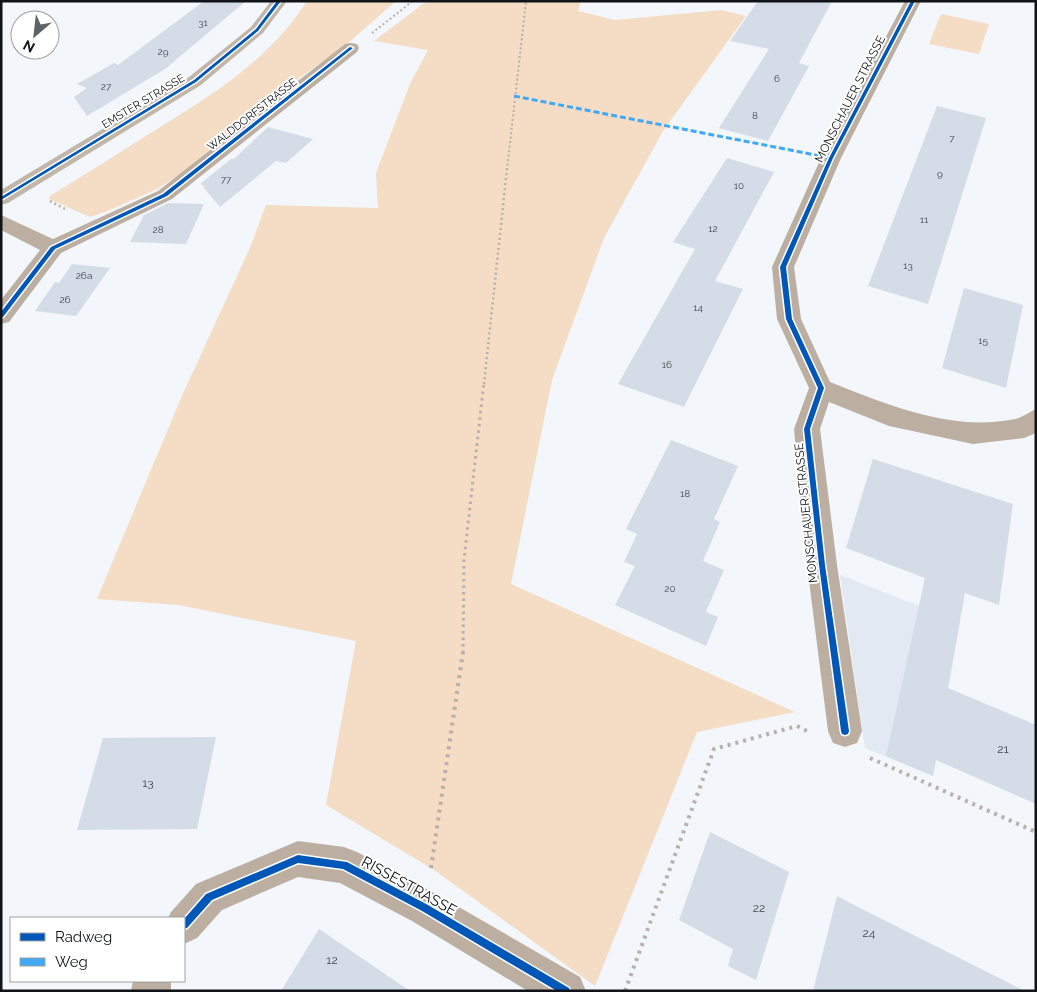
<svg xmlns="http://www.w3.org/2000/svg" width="1037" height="992" viewBox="0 0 1037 992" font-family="Raleway,sans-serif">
  <rect width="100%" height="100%" fill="#f3f6fa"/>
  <path fill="#e2e9f3" d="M840,575l120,47 -27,154 -68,-28z"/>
  <path fill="#f5dcc4" d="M307,1h89l-50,44 -78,55 -86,73 -25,16 -52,23 -15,5 -41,-18 1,-3c35,-22 71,-44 107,-67 57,-35 113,-70 150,-128z
    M427,1h154l-3,10 37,9 106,-10 25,6 -83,115 -59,107 -52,142 -41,204 284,128 -98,20 -102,254 -161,-116 -108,-65 30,-164 -177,-36 -82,-6 84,-201 68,-148 17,-45 112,3 -2,-35 34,-89 18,-34 -54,-9z
    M941,14l48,10 -10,30 -50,-10z"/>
  <path fill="#d4dde7" d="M204,1h42l-81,68 -78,47 -13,-19 13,-9 -10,-4 37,-21 4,2z
    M758,1h74l-33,62 10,3 -41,75 -49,-13 50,-79 -39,-8z
    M937,106l49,12 -58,186 -60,-18z
    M268,127l45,12 -27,24 -10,-2 -56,46 -17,-20 2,-1 -5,-2 31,-25h3z
    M727,158l47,14 -59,109 28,8 -59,118 -66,-23 77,-135 -22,-7z
    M168,203l36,1 -18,40 -56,-2 14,-27z
    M72,264l38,4 -34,48 -41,-5 20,-29 4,1z
    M964,288l59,17 -17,83 -64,-20z
    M671,440l67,26 -24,53 6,3 -17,39 21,9 -18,42 12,5 -12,29 -91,-41 20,-39 -11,-4 13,-28 -11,-5z
    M873,459l140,45 -14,101 -34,-12 -17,95 88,37v79l-100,-44 -3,16 -47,-20 39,-178 -79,-30z
    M216,737l-19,92 -120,1 26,-92z
    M710,832l79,40 -33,108 -28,-14 5,-17 -54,-29z
    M837,896l21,11 167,84h-212z
    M319,929l91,62h-129z"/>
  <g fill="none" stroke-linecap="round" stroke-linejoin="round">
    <path stroke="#b7b0ab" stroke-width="2" stroke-dasharray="2 2.5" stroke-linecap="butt" d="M372,33l41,-32
      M507,170l19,-169"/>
    <path stroke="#b7b0ab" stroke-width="2.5" stroke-dasharray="2 3" stroke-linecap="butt" d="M50,201l17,9
      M484,384l23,-215"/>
    <path stroke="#b7b0ab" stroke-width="3" stroke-dasharray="2.5 4" stroke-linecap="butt" d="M463,653l1,-93 20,-178"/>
    <path stroke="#b7b0ab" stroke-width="4" stroke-dasharray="3 5" stroke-linecap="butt" d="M870,758l166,74
      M431,868l32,-216
      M625,991l89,-242 83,-23 10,5"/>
    <path fill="#bcafa2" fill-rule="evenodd" d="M905,1h16l-80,157 -47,109 7,52 29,63c58,23 122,50 185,37 7,-1 14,-7 21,-10v24l-12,5 -51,6 -84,-18 -60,-24 -9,27 17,136 25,166 -5,12 -12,4 -12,-4 -5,-12 -21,-166 -13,-136 15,-41 -32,-69 -5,-52 49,-109z
      M351,43l6,1 2,4 -2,4 -185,147 -111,54 -52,69 -8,2v-24l39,-50 -39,-20v-15l52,24 105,-48 187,-147z
      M298,841l46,6 13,5 81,43 142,82 6,14h-58l-116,-70 -72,-38 -42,-6 -76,33 -25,28 -13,6v-26h-16l3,-6 25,-28z
      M133,981h38v10h-40z"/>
    <path fill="#c2b6aa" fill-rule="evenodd" d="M271,1h16l-24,32 -62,52 -193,118 -7,2v-15l188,-113 62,-50z"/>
    <path stroke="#3fa9f5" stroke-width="3" stroke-dasharray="6 3" stroke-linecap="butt" d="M514,96l317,62"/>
    <g stroke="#fff" stroke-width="3">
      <path id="cycleway" d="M277,1h4l-23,30 -62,51 -195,118v-3l193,-117 62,-51z
        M911,1h4l-82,157 -47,109 6,52 32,69 -14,41 15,136 24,166 -1,3 -3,1 -3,-1 -1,-3 -22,-166 -15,-136 14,-41 -32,-69 -6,-52 49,-109z
        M350,47l3,1 -186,148 -112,53 -52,68 -2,1v-6l50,-65 112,-53z
        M298,855l49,7 81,43 141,83 1,3h-13l-135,-80 -79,-42 -45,-6 -86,37 -25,28 -3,1v-10l22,-25z"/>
    </g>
    <use href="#cycleway" fill="#0057b8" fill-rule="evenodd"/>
  </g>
  <g text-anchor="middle" stroke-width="4" stroke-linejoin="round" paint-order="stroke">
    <g font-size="10" fill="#41464b">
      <text x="203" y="26">31</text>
      <text x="163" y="55">29</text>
      <text x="777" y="82">6</text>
      <text x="106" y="90">27</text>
      <text x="755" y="119">8</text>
      <text x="952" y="142">7</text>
      <text x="940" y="177">9</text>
      <text x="226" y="183">77</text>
      <text x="739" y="189">10</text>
      <text x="924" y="223">11</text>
      <text x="713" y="232">12</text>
      <text x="158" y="233">28</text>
      <text x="908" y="269">13</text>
      <text x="84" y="279">26a</text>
      <text x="65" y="303">26</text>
      <text x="698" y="311">14</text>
      <text x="983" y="344">15</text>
      <text x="667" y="368">16</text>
      <text x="685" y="497">18</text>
      <text x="670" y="592">20</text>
    </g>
    <g font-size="11" fill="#101317" stroke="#fff">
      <text transform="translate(143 101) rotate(-31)" y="4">EMSTER STRASSE</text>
      <text transform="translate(252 114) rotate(-38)" y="4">WALDDORFSTRASSE</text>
    </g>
    <g font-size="12" fill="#101317" stroke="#fff">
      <text transform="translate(850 99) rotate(-63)" y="4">MONSCHAUER STRASSE</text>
      <text transform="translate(806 513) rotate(-96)" y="4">MONSCHAUER STRASSE</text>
    </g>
    <g font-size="12" fill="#41464b">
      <text x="1003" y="753">21</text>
      <text x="148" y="787">13</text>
      <text x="759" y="912">22</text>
      <text x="869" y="937">24</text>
      <text x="332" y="964">12</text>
    </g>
    <g font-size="15" fill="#101317" stroke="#fff">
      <text transform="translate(409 886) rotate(29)" y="5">RISSESTRASSE</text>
    </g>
  </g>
  <rect width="1037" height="992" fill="none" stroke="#101317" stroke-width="5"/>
  <rect x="10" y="917" width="175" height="65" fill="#ffffff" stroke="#9fa1a2"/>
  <rect x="20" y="933" width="25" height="8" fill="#0057b8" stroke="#9fa1a2"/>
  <text x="55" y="942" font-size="15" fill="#101317">Radweg</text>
  <rect x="20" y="958" width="25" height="8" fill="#3fa9f5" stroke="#9fa1a2"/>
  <text x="55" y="967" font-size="15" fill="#101317">Weg</text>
  <g transform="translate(35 35) rotate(208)"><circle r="24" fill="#ffffff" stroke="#9fa1a2"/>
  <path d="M0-4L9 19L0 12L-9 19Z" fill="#5f6266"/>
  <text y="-8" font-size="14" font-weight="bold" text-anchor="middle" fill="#101317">N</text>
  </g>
</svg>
